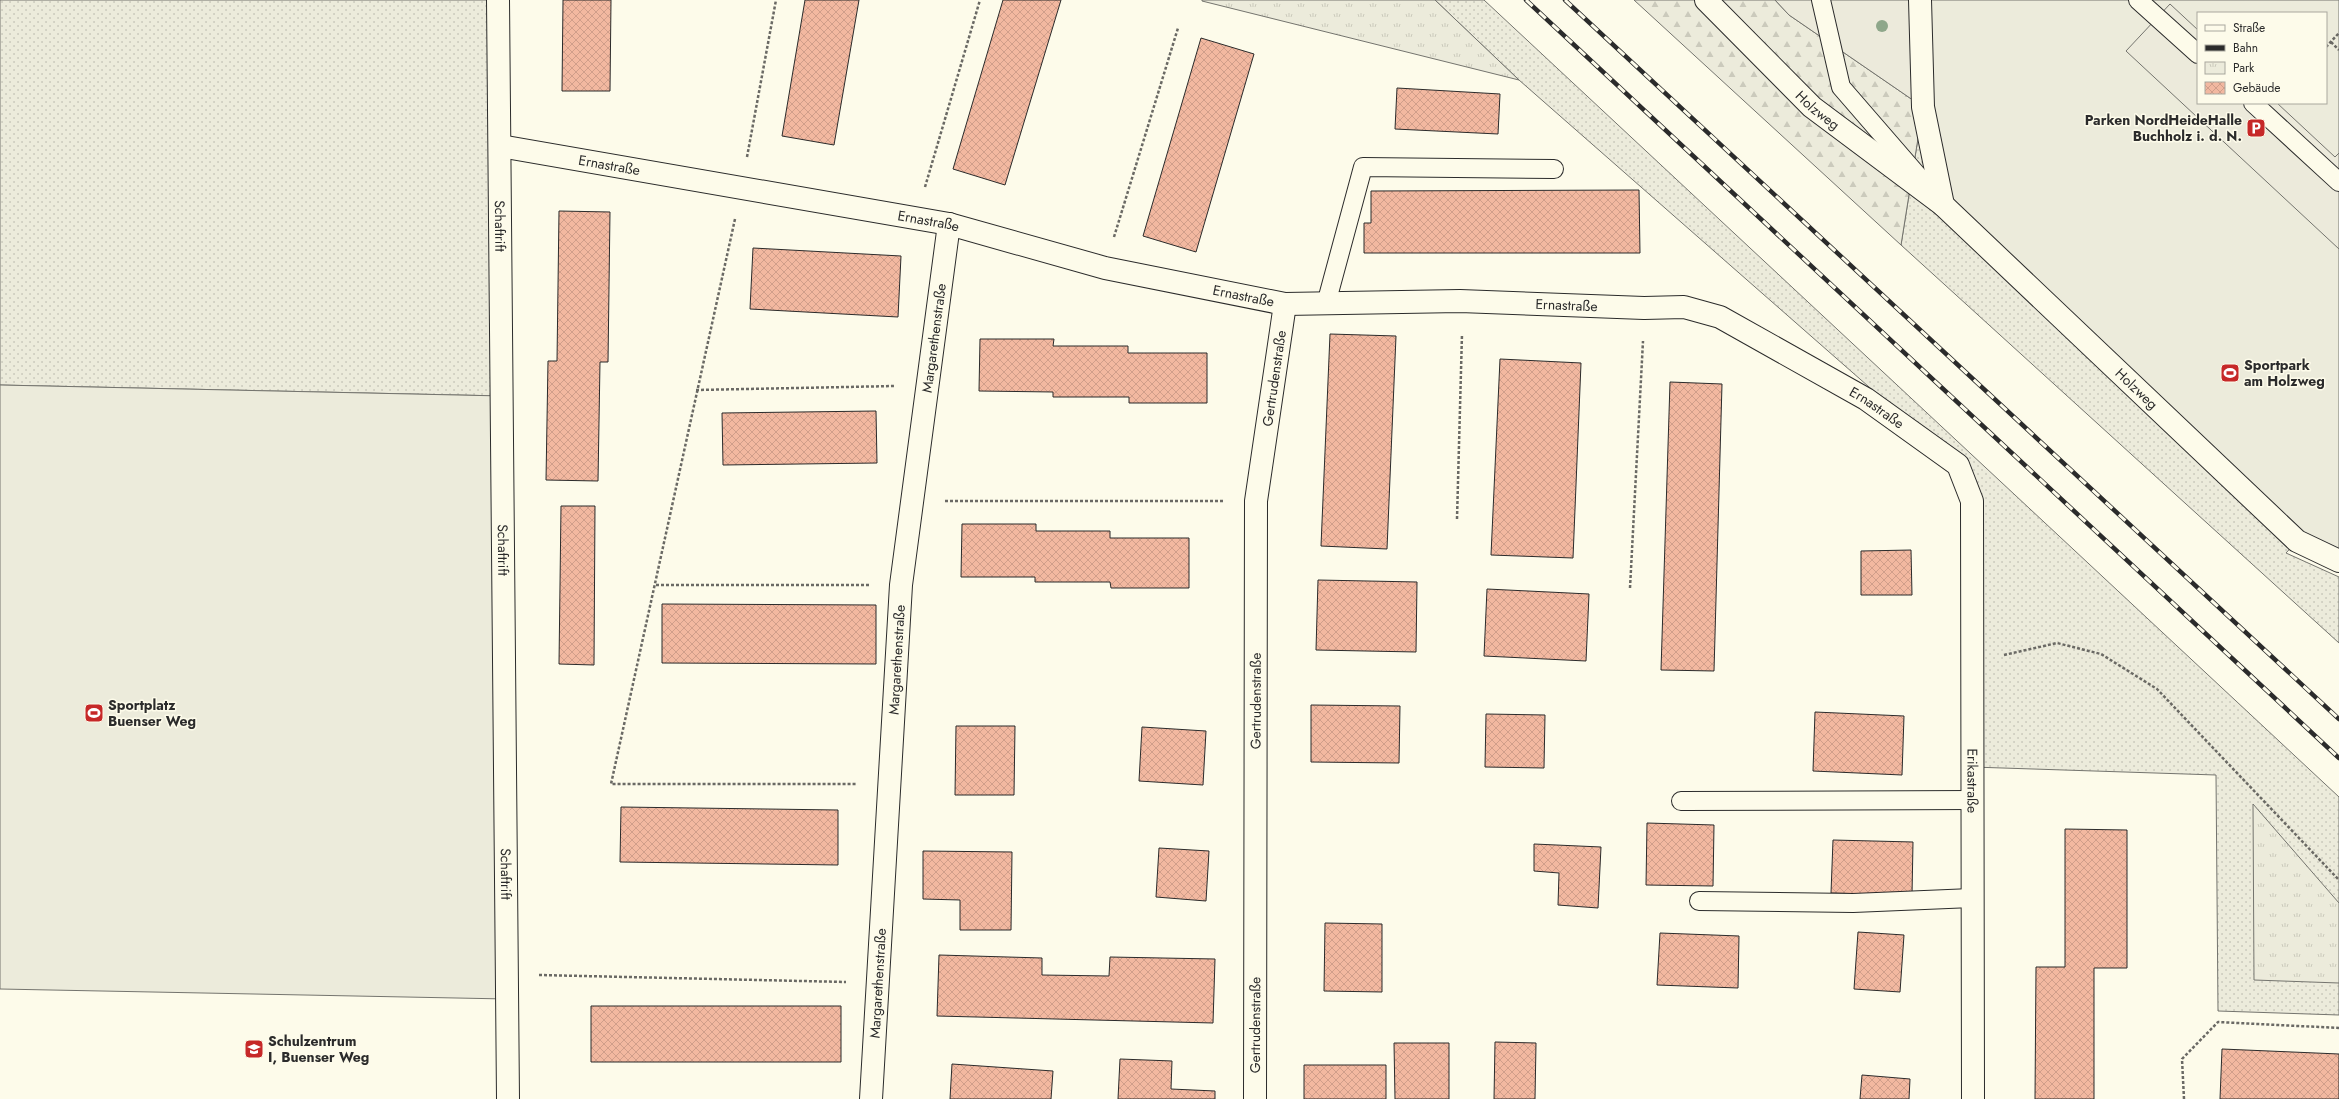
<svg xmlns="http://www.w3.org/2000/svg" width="2339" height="1099" viewBox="0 0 2339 1099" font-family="Jost,sans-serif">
  <defs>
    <pattern id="grass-dots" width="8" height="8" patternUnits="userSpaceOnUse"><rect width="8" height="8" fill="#ecebdb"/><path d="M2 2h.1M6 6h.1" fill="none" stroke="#cbcabc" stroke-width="1.8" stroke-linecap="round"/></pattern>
    <pattern id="forest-firs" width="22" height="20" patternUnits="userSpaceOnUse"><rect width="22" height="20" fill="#ecebdb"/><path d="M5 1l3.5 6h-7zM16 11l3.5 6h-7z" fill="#cbcabc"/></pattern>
    <pattern id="park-tufts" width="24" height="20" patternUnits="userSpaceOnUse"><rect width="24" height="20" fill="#ecebdb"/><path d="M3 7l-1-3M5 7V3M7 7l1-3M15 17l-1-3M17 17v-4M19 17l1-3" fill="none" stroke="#cbcabc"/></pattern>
    <pattern id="building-cross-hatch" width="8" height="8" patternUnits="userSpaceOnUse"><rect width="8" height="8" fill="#f2b8a0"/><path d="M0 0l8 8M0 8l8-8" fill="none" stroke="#d09e8a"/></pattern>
  </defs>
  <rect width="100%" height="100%" fill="#fdfbea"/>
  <path fill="url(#grass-dots)" stroke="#74746e" d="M0,0h498l5,396 -503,-11z
    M1435,0h49l855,797v218l-121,-4 -2,-236 -244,-8v-266l-14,-36 -439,-385z
    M1923,107l374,434 -11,12 53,24v66l-438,-398z"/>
  <path fill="url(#forest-firs)" stroke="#74746e" d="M1634,0h141l14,15 134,92 -22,138z"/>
  <path fill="url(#park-tufts)" stroke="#74746e" d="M1202,0h233l84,80 -317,-79z
    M2253,804l86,99v80l-85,-3z"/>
  <path fill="#ecebdb" stroke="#74746e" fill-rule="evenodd" d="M1920,0h419v561l-42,-20 -354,-336zM2198,13h128v90h-128z
    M0,385l503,11 4,603 -507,-10z"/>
  <path fill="#eceadb" stroke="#74746e" d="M1775,0h145l3,107 -134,-92z
    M2170,4l28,26v73h79l58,54 4,-4v96l-213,-198z"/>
  <path fill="url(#building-cross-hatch)" stroke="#2b2b2b" d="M563,0h48l-1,91h-48z
    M805,0h54l-25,145 -52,-9z
    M1003,0h58l-56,185 -52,-16z
    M1201,38l53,16 -58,198 -53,-16z
    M1397,88l103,6 -2,40 -103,-5z
    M1639,190l1,63h-276v-30h7v-32z
    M559,211l51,1 -2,150h-8l-2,119 -52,-1 2,-119h9z
    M753,248l148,8 -3,61 -148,-8z
    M1330,334l66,2 -9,213 -66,-3z
    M980,339h74l-1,7h75v7h79v50h-78v-6h-76v-5l-74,-1z
    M1500,359l81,4 -8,195 -82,-3z
    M1670,382l52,2 -8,287 -53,-1z
    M876,411l1,52 -154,2 -1,-52z
    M561,506h34l-1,159 -35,-1z
    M962,524h74v7h74v7h79v50h-78l-1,-6h-75v-5h-74z
    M1911,550l1,45h-51v-44z
    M1318,580l99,2 -1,70 -100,-2z
    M1487,589l102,5 -3,67 -102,-5z
    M662,604l214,1v59l-214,-1z
    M1311,705l89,1 -1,57 -88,-1z
    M1815,712l89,4 -2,59 -89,-4z
    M1486,714l59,1 -1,53 -59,-1z
    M956,726h59l-1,69h-59z
    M1142,727l64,4 -3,54 -64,-4z
    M621,807l217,3v55l-218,-3z
    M1647,823l67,2 -1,61 -67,-1z
    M2065,829l62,1v138h-33v131h-59l1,-132h29z
    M1833,840l80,2 -1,53 -81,-2z
    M1534,844l67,3 -3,61 -40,-3 1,-32 -25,-2z
    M1159,848l50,3 -3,50 -50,-4z
    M923,851l89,1 -1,78h-51v-30l-37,-1z
    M1325,923l57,1v68l-58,-1z
    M1858,932l46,3 -4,57 -46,-3z
    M1660,933l79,3 -1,52 -81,-3z
    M939,955l103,3v17l67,1 1,-19 105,2 -2,64 -276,-7z
    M591,1006h250v56h-250z
    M1495,1042l41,1 -1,56h-41z
    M1394,1043h55v56h-54z
    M2222,1049l117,5v45h-119z
    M1120,1059l52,2 -1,28 44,2v8h-97z
    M952,1064l101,7 -2,28h-101z
    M1304,1065h82v34h-82z
    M1862,1075l48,4 -1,20h-49z"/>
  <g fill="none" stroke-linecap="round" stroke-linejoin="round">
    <g stroke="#2b2b2b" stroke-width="20">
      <path id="service" d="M1821,0l20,87 84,97
        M2138,0l60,54
        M2253,103l86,79
        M1326,304l37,-137 191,2
        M1681,801l292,-1
        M1699,901l154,2 119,-5"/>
    </g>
    <g stroke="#2b2b2b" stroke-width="24">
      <g id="minor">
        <path id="s1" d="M498,0l10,1099"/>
        <path id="s2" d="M1706,0l106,107 131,98 354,336 42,20"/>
        <path d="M1920,0l3,107 20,98"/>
        <path id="s3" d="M500,146l449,78 156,44 180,36 175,-3 184,7 40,-1 36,10 146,82 92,66 14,36 1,598"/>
        <path id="s4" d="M871,1099l30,-514 48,-361"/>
        <path id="s5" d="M1255,1099l1,-598 29,-197"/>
      </g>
    </g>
    <path stroke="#6a6964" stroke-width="2.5" stroke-dasharray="3 2" stroke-linecap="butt" d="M2331,42l8,8
      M2326,47l13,-14
      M747,157l29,-157
      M925,187l55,-187
      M735,219l-124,565h246
      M1114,237l64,-209
      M696,390l199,-4
      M945,501h279
      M1457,519l5,-185
      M656,585h214
      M1630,588l13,-247
      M2004,655l53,-12 44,11 56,35 182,191
      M539,975l307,7
      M2184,1099l-2,-40 36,-37 121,6"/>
    <use href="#service" stroke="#fdfbea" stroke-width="18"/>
    <use href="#minor" stroke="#fdfbea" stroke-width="22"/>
    <g stroke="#2b2b2b" stroke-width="4.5">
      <path id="rail" d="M1526,0l813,758
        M1565,0l774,719"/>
    </g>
    <use href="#rail" stroke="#fdfbea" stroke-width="3" stroke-dasharray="9" stroke-linecap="butt"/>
  </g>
  <circle fill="#8ea78a" cx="1882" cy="26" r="6"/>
  <defs>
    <g id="parking-square" transform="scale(1)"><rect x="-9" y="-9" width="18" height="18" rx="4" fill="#c62828" stroke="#fdfbea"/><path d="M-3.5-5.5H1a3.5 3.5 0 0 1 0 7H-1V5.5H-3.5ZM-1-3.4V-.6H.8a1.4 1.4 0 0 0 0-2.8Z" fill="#fff"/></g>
    <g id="stadium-square" transform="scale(1)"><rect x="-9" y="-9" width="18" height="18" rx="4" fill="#c62828" stroke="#fdfbea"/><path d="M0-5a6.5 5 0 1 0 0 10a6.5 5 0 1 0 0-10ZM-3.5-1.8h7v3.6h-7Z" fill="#fff"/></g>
    <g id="school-square" transform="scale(1)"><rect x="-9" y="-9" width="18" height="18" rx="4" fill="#c62828" stroke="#fdfbea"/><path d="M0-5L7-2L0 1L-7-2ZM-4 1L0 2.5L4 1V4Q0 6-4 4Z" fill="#fff"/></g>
  </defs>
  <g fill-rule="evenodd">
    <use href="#parking-square" x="2256" y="128"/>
    <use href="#stadium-square" x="2230" y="373"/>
    <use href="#stadium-square" x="94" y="713"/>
    <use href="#school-square" x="254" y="1049"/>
  </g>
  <g text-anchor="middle" stroke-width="3" stroke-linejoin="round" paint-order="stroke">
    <g font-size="14" fill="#2b2b2b" stroke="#fdfbea">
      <text dy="5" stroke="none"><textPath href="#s2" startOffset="157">Holzweg</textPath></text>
      <text dy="5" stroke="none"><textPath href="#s3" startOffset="111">Ernastraße</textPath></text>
      <text dy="5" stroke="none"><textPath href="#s3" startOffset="435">Ernastraße</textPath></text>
      <text dy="5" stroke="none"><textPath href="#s1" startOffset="226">Schaftrift</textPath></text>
      <text dy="5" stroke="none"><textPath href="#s3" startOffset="759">Ernastraße</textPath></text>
      <text dy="5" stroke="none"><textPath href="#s3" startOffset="1083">Ernastraße</textPath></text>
      <text dy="5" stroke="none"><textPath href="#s4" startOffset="764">Margarethenstraße</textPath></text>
      <text dy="5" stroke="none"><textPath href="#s5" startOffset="722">Gertrudenstraße</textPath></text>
      <text dy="5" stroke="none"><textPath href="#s2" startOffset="581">Holzweg</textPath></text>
      <text dy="5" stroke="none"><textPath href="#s3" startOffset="1419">Ernastraße</textPath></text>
      <text dy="5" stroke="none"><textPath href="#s1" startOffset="550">Schaftrift</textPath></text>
      <text dy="5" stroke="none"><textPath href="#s4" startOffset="440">Margarethenstraße</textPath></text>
      <text dy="5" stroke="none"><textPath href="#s5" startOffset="398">Gertrudenstraße</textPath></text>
      <text dy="5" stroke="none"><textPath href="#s3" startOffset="1837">Erikastraße</textPath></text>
      <text dy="5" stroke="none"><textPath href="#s1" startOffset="874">Schaftrift</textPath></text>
      <text dy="5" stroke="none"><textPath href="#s4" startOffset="116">Margarethenstraße</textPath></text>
      <text dy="5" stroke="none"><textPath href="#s5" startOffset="74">Gertrudenstraße</textPath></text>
    </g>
    <g font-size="14" font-weight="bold" fill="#2b2b2b" stroke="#fdfbea" text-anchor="start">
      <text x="2242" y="125" text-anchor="end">Parken NordHeideHalle<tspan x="2242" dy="16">Buchholz i. d. N.</tspan></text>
      <text x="2244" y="370">Sportpark<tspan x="2244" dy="16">am Holzweg</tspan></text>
      <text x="108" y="710">Sportplatz<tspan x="108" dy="16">Buenser Weg</tspan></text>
      <text x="268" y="1046">Schulzentrum<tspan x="268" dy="16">I, Buenser Weg</tspan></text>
    </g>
  </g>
  <rect x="2197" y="12" width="130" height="92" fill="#fdfbea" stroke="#a9a89e"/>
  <rect x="2205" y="25" width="20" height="6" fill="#fdfbea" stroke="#a9a89e"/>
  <text x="2233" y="32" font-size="12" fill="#2b2b2b">Straße</text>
  <rect x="2205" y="45" width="20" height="6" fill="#2b2b2b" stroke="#a9a89e"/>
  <text x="2233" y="52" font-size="12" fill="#2b2b2b">Bahn</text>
  <rect x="2205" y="62" width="20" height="12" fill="url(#park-tufts)" stroke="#a9a89e"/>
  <text x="2233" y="72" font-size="12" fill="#2b2b2b">Park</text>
  <rect x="2205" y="82" width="20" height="12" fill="url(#building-cross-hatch)" stroke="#a9a89e"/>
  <text x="2233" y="92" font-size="12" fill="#2b2b2b">Gebäude</text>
</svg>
